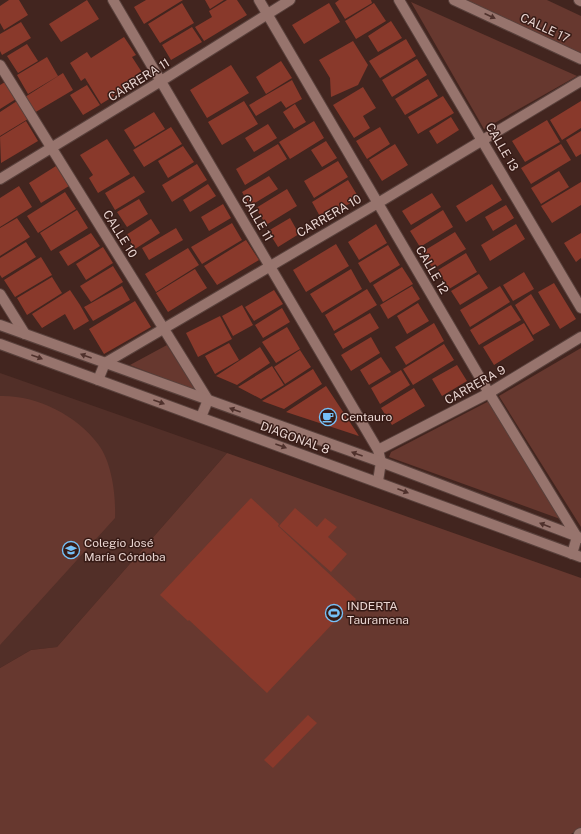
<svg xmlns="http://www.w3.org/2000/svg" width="581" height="834" viewBox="0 0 581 834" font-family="'Public Sans',sans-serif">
  <rect width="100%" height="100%" fill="#42251f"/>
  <path fill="#522f28" d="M0,373l227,80 -170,194 -26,3 -31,18z"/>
  <path fill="#67382f" d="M459,0h88l34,16v40z
    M411,2l166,74 -93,53z
    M167,345l29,46 -66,-26z
    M581,348v179l-82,-131z
    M0,396c37,-1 76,19 98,48 14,18 18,52 17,74l-115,127z
    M491,400l72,120 -174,-63 2,-5z
    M227,453l354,125v250l-10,6h-571v-166l31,-18 26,-3z"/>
  <path fill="#89392b" d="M9,0h10l9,15 -24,15 -4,-7v-17z
    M87,0l12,19 -38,23 -12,-18z
    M146,0h37l-39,24 -10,-17z
    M205,0h19l-14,9z
    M227,0h10l10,15 -43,26 -9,-14 17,-10 -3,-6z
    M339,0h32l1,3 -27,16 -10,-16z
    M182,3l12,20 -34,20 -12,-19z
    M329,3l11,19 -36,22 -12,-19z
    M374,3l12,18 -30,18 -11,-18z
    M391,21l11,17 -24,14 -10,-16z
    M21,22l10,16 -29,17 -2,-4v-17z
    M192,27l10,15 -31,18 -9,-15z
    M124,37l12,18 -4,2 13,20 -44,27 -16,-26 -4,3 -11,-18 17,-11 4,6z
    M406,39l10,17 -36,22 -11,-17z
    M353,41l15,24 -10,20 -27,12 -1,-19 -11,-18z
    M27,44l11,17 -20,12 -11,-17z
    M47,57l11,19 -30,18 -11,-19z
    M417,59l10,16 -35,22 -10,-17z
    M281,61l11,17 -26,16 -10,-17z
    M231,65l18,28 -42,25 -17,-28z
    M63,73l10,17 -39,23 -9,-16z
    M428,79l10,17 -33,19 -10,-16z
    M292,80l10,19 -16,9 -5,-7 -25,15 -7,-11z
    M5,82l11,17 -16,10v-24z
    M87,85l13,20 -17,10 -13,-20z
    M363,87l13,21 -13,8 7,12 -16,10 -21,-33z
    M443,96l11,17 -36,21 -10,-17z
    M17,101l11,18 -28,17v-24z
    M244,101l14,23 -36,21 -14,-23z
    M581,101v27l-19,12 -12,-20z
    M295,104l11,18 -12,7 -11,-17z
    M154,112l11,17 -30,18 -11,-17z
    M451,117l8,13 -22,14 -8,-13z
    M547,120l13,22 -35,20 -13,-21z
    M26,121l12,20 -37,22 -1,-26z
    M314,121l10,17 -34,21 -11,-17z
    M268,124l9,14 -23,14 -9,-14z
    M171,127l11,17 -38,23 -11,-17z
    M380,127l10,17 -23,15 -11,-18z
    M581,131v23l-5,3 -10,-17z
    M107,139l23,35 -32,19 -9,-15 4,-3 -13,-20z
    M326,141l11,17 -15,9 -11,-17z
    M278,144l9,15 -42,26 -9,-16z
    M395,144l13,21 -26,16 -13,-21z
    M561,144l10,16 -40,24 -10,-16z
    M183,146l11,16 -26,16 -10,-17z
    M338,161l10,16 -34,21 -10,-17z
    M197,164l10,16 -35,22 -10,-17z
    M56,166l13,20 -28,17 -12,-20z
    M559,171l10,16 -28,17 -10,-16z
    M134,176l11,16 -30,18 -10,-17z
    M269,176l9,13 -28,17 -8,-14z
    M348,180l11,18 -37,22 -10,-18z
    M581,182v23l-29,18 -11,-17z
    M208,184l8,12 -26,16 -7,-12z
    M492,184l10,16 -36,22 -10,-16z
    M19,186l13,21 -32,20v-29z
    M287,189l10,17 -31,19 -10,-17z
    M65,192l11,17 -38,24 -11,-17z
    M432,193l9,14 -30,18 -9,-14z
    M139,199l9,15 -21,13 -10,-15z
    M223,204l8,14 -22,13 -8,-14z
    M506,205l8,13 -21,13 -8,-14z
    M77,210l11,18 -37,23 -11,-18z
    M443,210l10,17 -33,20 -10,-16z
    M17,218l13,19 -30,19v-28z
    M290,218l9,16 -21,13 -10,-16z
    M151,219l9,14 -25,16 -9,-14z
    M232,223l10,17 -40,24 -11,-17z
    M376,224l11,19 -28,17 -11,-18z
    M516,224l9,15 -35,22 -9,-16z
    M176,228l7,12 -34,20 -7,-12z
    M455,232l11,17 -33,20 -11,-17z
    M91,233l9,13 -32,20 -9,-14z
    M581,233v25l-5,4 -12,-19z
    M246,240l13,20 -42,25 -13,-19z
    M26,242l10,15 -34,21 -2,-3v-17z
    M336,244l13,22 -43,26 -13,-22z
    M388,245l12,20 -30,18 -12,-20z
    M103,247l10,16 -27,17 -10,-16z
    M188,248l11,17 -43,27 -11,-18z
    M466,253l11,19 -28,17 -11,-19z
    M41,257l11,18 -37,22 -11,-17z
    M113,266l10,16 -32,20 -11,-16z
    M402,267l11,17 -30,18 -10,-17z
    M195,269l12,19 -39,24 -12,-19z
    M351,269l11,20 -40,24 -12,-19z
    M524,272l10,17 -21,12 -10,-16z
    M479,274l9,14 -28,17 -9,-14z
    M52,277l10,16 -35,22 -10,-17z
    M554,283l22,36 -16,10 -22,-37z
    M122,286l8,14 -37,21 -9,-14z
    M412,286l8,13 -32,20 -8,-14z
    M500,286l10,16 -40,25 -10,-17z
    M367,289l10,16 -43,26 -9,-16z
    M70,290l10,15 -13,8 13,-8 9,16 -15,9 -9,-16 -23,14 -10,-14z
    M274,290l9,14 -29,17 -9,-14z
    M531,294l19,31 -17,10 -18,-30z
    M135,301l16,26 -47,27 -15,-25z
    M418,303l11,18 -22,13 -10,-18z
    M242,305l11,20 -20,11 -11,-20z
    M511,305l10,15 -42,25 -9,-15z
    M282,308l8,14 -27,16 -8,-13z
    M370,313l9,15 -36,21 -9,-15z
    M220,316l12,23 -34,18 -12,-24z
    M434,323l10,18 -38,24 -11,-18z
    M524,323l10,17 -40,25 -11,-18z
    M287,327l13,22 -24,14 -14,-21z
    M371,337l9,16 -29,18 -10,-16z
    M229,343l10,17 -24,14 -10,-18z
    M444,344l10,16 -41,25 -10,-16z
    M260,347l10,16 -33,22 -21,-9z
    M300,350l11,17 -26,17 -11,-17z
    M381,357l10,15 -22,13 -9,-15z
    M457,365l10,16 -25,15 -10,-17z
    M272,366l12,19 -23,14 -23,-12z
    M313,369l9,15 -38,25 -22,-8z
    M401,370l9,15 -30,19 -9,-16z
    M326,386l33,50 -73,-24z
    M414,388l11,18 -33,19 -11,-17z
    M251,498l28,26 -1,2 78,73 -89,94 -78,-73 -1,1 -28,-26z
    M295,508l22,19 8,-9 12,9 -9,10 19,17 -16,18 -52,-46z
    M308,715l9,8 -44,45 -9,-8z"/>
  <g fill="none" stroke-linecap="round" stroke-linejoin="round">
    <g stroke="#59413c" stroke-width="12">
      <path id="street" d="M113,0l265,450 3,12 -3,19
        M259,0l230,393 88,144 -5,17
        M399,0l182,308
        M0,65l208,335 -7,17
        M0,179l161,-98 129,-81
        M0,294l25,40
        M98,380l7,-17 273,-160 203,-122
        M378,450l111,-57 92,-56
        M579,834l2,-1"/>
    </g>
    <g stroke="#59413c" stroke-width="12">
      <path id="secondary" d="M454,0l127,59
        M579,0l2,1
        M0,325l381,137 200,76
        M0,344l581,213"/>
    </g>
    <use href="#street" stroke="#97746d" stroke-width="10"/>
    <use href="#secondary" stroke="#97746d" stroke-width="10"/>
  </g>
  <defs><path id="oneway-solid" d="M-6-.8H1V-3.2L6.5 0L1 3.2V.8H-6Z"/></defs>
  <g fill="#4f312c">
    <use href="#oneway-solid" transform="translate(490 16) rotate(25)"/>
    <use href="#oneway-solid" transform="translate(86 356) rotate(-160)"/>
    <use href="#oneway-solid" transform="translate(37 357) rotate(20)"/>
    <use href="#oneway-solid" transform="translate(159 402) rotate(20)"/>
    <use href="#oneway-solid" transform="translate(235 410) rotate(-160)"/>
    <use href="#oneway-solid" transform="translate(281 446) rotate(20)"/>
    <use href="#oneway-solid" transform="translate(357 454) rotate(-160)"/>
    <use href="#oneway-solid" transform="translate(403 491) rotate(21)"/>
    <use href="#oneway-solid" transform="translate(545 525) rotate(-159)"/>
  </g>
  <defs>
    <g id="cafe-ring" transform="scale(0.9)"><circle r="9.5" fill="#371b16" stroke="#76c0f7" stroke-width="1.5"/><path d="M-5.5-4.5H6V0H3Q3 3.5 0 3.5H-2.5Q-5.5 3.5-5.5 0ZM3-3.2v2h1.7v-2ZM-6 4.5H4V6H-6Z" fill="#76c0f7"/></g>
    <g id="school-ring" transform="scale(0.9)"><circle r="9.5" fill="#371b16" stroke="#76c0f7" stroke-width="1.5"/><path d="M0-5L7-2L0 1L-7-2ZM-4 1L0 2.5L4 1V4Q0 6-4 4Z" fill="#76c0f7"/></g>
    <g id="stadium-ring" transform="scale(0.9)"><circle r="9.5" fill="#371b16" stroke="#76c0f7" stroke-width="1.5"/><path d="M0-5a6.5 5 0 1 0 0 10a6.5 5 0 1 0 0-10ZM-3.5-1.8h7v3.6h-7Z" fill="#76c0f7"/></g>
  </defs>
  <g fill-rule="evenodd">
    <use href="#cafe-ring" x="328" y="417"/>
    <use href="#school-ring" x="71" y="550"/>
    <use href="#stadium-ring" x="334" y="613"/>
  </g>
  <g text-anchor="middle" stroke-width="3" stroke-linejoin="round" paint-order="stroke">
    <g font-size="12" fill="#e9d5d1" stroke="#371b16">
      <text transform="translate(545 28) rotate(25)" y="4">CALLE 17</text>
      <text transform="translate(139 80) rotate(-32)" y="4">CARRERA 11</text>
      <text transform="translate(502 147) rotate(60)" y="4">CALLE 13</text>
      <text transform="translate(329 216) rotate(-30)" y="4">CARRERA 10</text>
      <text transform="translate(257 218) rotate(60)" y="4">CALLE 11</text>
      <text transform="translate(120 234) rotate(58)" y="4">CALLE 10</text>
      <text transform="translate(432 270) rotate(60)" y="4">CALLE 12</text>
      <text transform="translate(475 385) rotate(-29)" y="4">CARRERA 9</text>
      <text transform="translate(295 438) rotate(20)" y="4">DIAGONAL 8</text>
    </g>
    <g font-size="12" fill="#e9d5d1" stroke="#371b16" text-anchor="start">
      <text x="341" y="421">Centauro</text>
      <text x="84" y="547">Colegio José<tspan x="84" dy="14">María Córdoba</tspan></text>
      <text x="347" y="610">INDERTA<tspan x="347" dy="14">Tauramena</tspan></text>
    </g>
  </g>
</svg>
